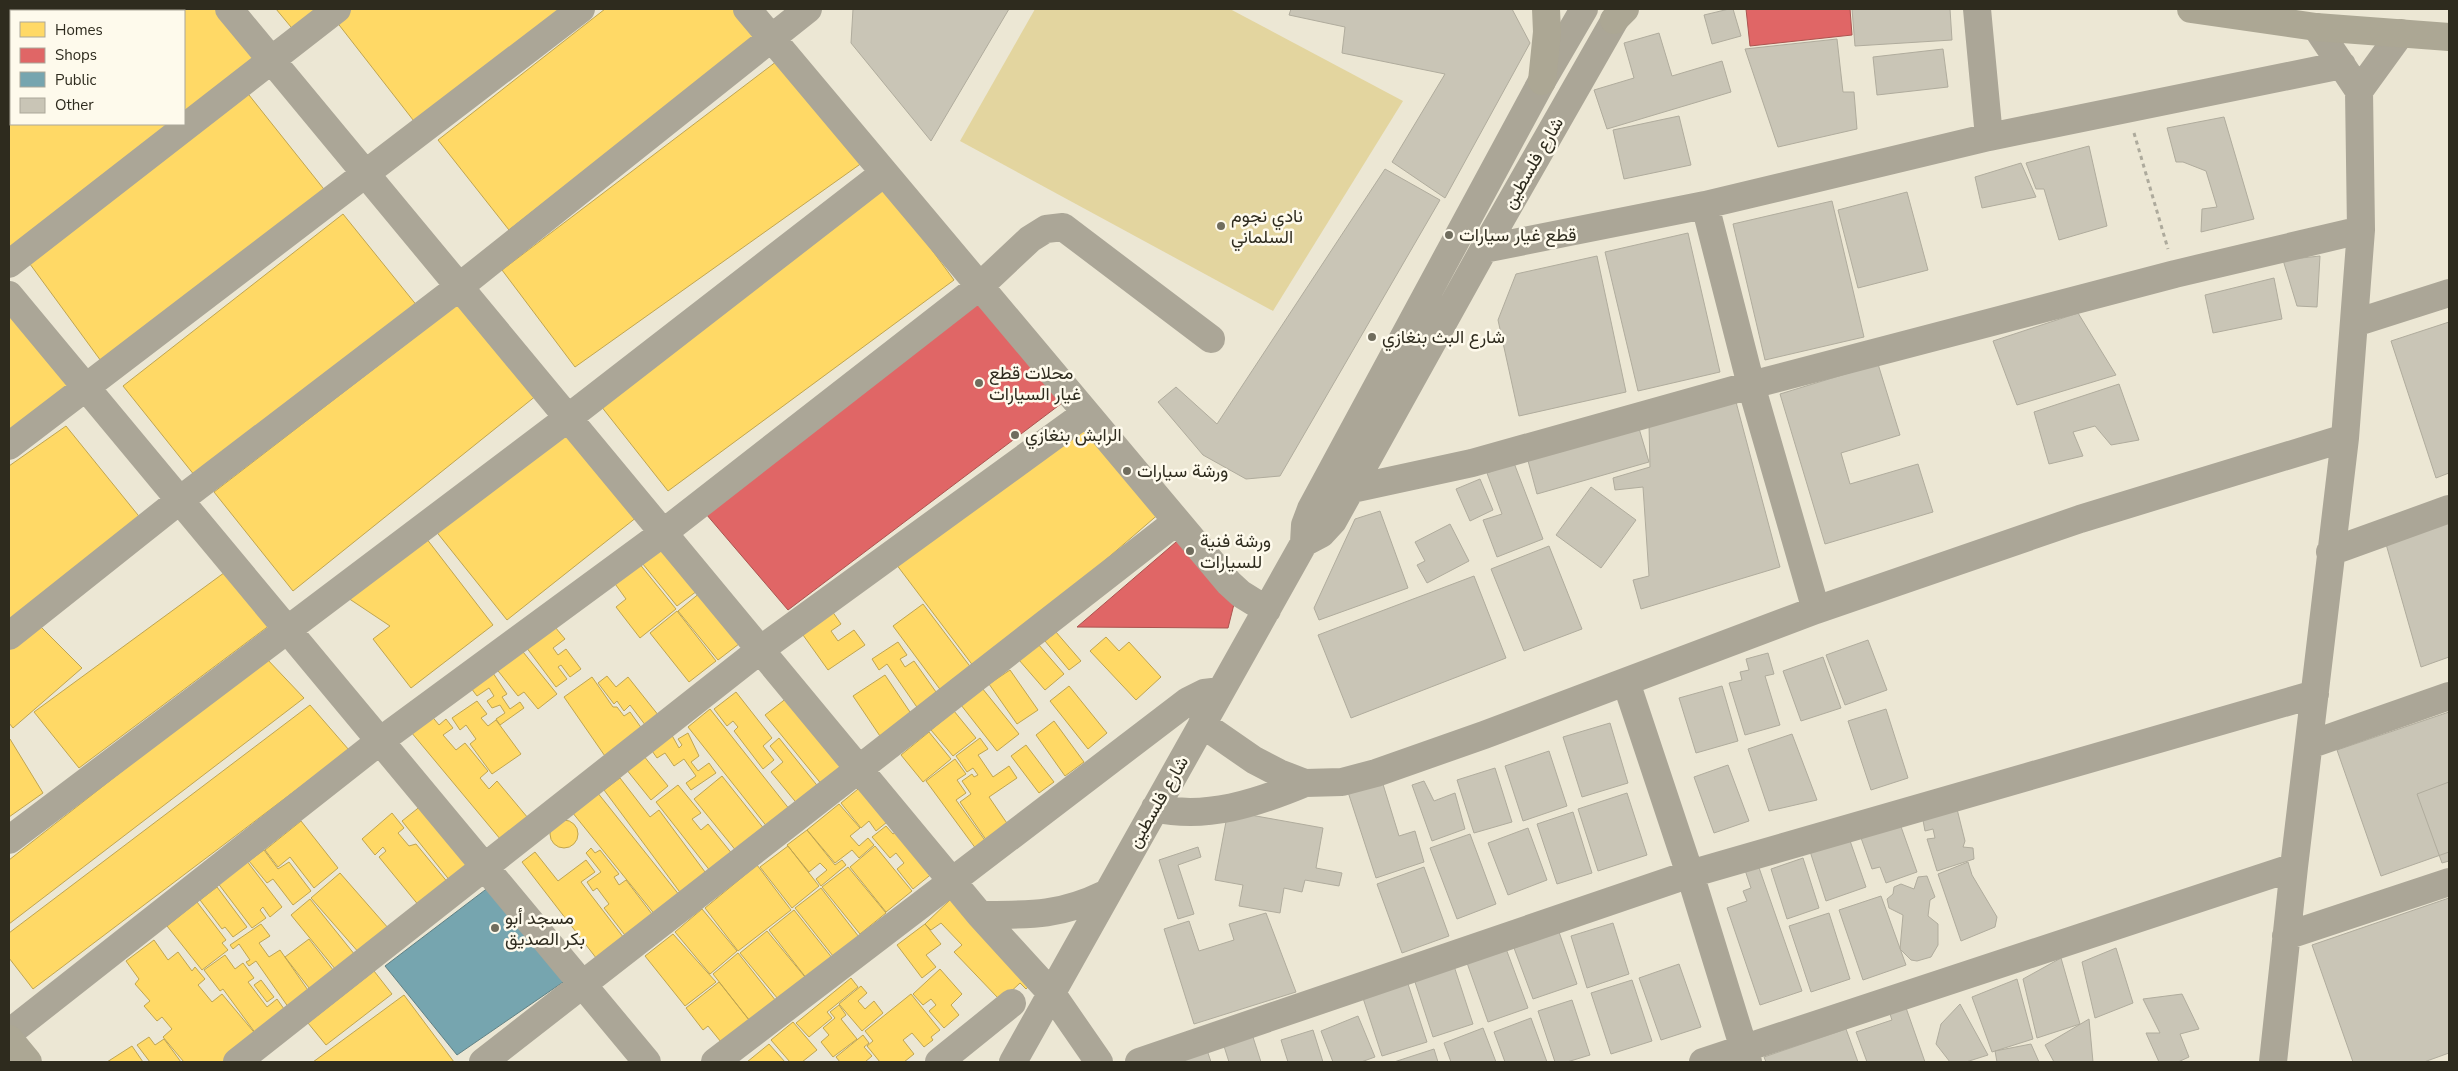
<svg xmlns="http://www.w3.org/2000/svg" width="2458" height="1071" viewBox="0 0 2458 1071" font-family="'Nunito Sans',Vazirmatn,sans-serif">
  <rect width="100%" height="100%" fill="#ece7d4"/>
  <path fill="#e3d59f" d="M1035,9h195l173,92 -130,210 -313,-170z"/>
  <path fill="#ffd966" stroke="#c0a550" d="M9,9h55l-3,2h-50v38l-2,2z
    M96,9h125l40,43 -77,61v-102h-91z
    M276,9h51l-31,24z
    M352,9h216l-151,116 -81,-104z
    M605,9h138l18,23 -252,198 -71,-90z
    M785,55l81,105 -291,207 -73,-97z
    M11,74v50h159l-161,125v-173z
    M245,90l82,103 -226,168 -74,-101z
    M882,182l72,98 -286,211 -71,-90z
    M343,214l75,93 -223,169 -72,-90z
    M463,300l79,91 -249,200 -79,-99z
    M9,305l61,81 -61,48z
    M570,423l72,90 -135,107 -72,-90z
    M1084,423l77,89 -184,159 -84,-111z
    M66,426l76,94 -133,104v-158z
    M666,536l39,49 -28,21 -39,-48z
    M426,538l67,87 -82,63 -38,-49 17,-13 -42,-28z
    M638,562l38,47 -36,29 -24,-31 10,-8 -13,-18z
    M232,567l42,55 -195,146 -45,-56z
    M707,587l41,50 -30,23 -40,-49z
    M923,604l52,69 -30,23 -52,-70z
    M677,611l39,50 -27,21 -39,-49z
    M832,611l9,13 -10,7 7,10 16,-11 11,15 -37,25 -30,-42z
    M34,620l48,48 -69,60 -4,-5v-81z
    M555,627l10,12 -12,9 5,7 8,-6 15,20 -11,8 -9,-12 -3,2 9,12 -11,8 -30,-40z
    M1056,632l25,29 -12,9 -24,-29z
    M1106,637l13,14 10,-9 32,35 -25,23 -46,-49z
    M515,642l42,52 -19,15 -14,-17 -6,4 -27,-34z
    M898,642l9,13 -7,4 5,8 9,-6 27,38 -20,14 -34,-49 -8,6 -7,-11z
    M1038,644l26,30 -19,16 -26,-30z
    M266,658l38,40 -295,226v-64z
    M1010,670l28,40 -21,14 -28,-40z
    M493,673l14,21 -5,3 8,12 10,-7 4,6 -24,17 -4,-6 9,-6 -5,-8 -8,3 -5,-7 7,-5 -5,-8 -12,8 -12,-16z
    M885,675l29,43 -32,21 -29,-43z
    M607,676l9,11 12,-10 31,39 -13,10 -16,-21 -6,6 -7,-10 -3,3 -16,-21z
    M592,677l21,30h4l7,9 6,-4 15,21 -38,26 -43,-62z
    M1069,686l38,47 -19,16 -38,-48z
    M982,688l37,46 -22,17 -36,-46z
    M736,692l36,46 -9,8 11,14 -11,9 -29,-38 4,-4 -5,-6 -6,5 -13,-17z
    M792,694l58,71 -27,21 -58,-71z
    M477,701l10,13 -6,4 7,8 8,-6 25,34 -29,20 -22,-30 6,-5 -10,-14 -6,5 -8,-12z
    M310,705l39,45 -316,239 -24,-31v-25z
    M426,709l13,16 7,-6 7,9 -10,7 13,15 9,-7 23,28 -8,7 9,11 8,-8 31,37 -27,22 -95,-114z
    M710,709l80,101 -22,18 -80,-101z
    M954,711l22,27 -23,18 -22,-26z
    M1054,721l30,41 -19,14 -29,-41z
    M669,730l10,18 3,-3 -4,-6 10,-6 11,23 -8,6 7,9 11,-8 7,10 -25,17 -5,-7 10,-7 -12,-17 -10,7 -9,-13 -8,5 -7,-10z
    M929,732l22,27 -28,23 -22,-27z
    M779,738l41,51 -21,17 -28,-34 12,-10 -13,-16z
    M980,738l8,11 -10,6 15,22 16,-11 8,12 -28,19 24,35 -22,15 -31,-45 11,-8 -9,-13 10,-7 2,3 4,-2 -5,-7 -6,4 -11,-16z
    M10,739l33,54 -34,24v-77z
    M1026,745l28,37 -15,11 -28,-37z
    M639,750l29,36 -17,14 -29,-36z
    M955,759l11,15 -9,6 9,13 -10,7 33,46 -10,7 -53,-72z
    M722,776l43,54 -28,22 -43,-53z
    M620,778l30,39 9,-7 49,66 -26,19 -78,-105z
    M678,785l23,28 -9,6 9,11 7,-6 25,31 -22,17 -55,-70z
    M863,785l24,37 -11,9 -7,-10 -8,7 -20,-25z
    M597,792l83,104 -24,20 -84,-104z
    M427,801l50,61 -26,20 -49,-61z
    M839,804l21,24 -10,8 9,10 9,-8 6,7 -15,13 -7,-8 -17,13 -28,-33z
    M392,813l12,15 -6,5 11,13 7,-2 33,40 -29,23 -41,-50 7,-6 -3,-4 -8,8 -13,-16z
    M550 834a14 14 0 1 1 28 0a14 14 0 1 1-28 0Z
    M301,821l37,47 -24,20 -24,-31 -12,10 -13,-17z
    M886,826l7,8 7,-5 34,43 -21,17 -16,-20 7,-6 -8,-10 -6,5 -18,-21z
    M807,830l28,35 7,-5 4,5 -25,21 -5,-7 11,-9 -7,-7 -11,9 -22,-27z
    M788,846l31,40 -27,22 -32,-41z
    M875,846l37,45 -26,21 -36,-45z
    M591,848l4,5 5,-3 19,24 -5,3 5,8 7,-5 29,38 -27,21 -24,-31 5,-4 -12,-16 -4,3 -6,-9 14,-10 -15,-19z
    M264,850l14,19 11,-7 22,29 -18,14 -20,-26 -6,4 -18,-22z
    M535,852l23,29 28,-21 9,12 -14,10 46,60 -27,21 -78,-101z
    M243,856l39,51 -12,10 -7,-10 -3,3 6,8 -14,10 -38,-50z
    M757,865l34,45 -53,41 -33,-43z
    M848,867l38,46 -26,21 -38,-47z
    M340,873l49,56 -29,25 -49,-56z
    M217,887l30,40 -14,10 -8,-10 -3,2 -22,-29z
    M821,888l38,49 -26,19 -38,-48z
    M952,898l80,85 -6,6 -6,-6 -15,14 -7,1 -44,-46 8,-7 -21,-22 -10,7 -6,-6z
    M310,899l45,56 -19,15 -45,-55z
    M197,902l29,38 -4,3 6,7 -26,20 -35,-44z
    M702,909l35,42 -27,23 -35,-42z
    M794,910l39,49 -26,20 -38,-49z
    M261,924l9,12 -11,7 10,14 11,-7 32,46 -21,15 -35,-50 -7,5 -3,-4 4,-2 -11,-16 -6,5 -3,-4z
    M925,924l16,20 -15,11 10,12 -14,11 -25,-33z
    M767,931l38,46 -27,22 -38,-46z
    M673,934l43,48 -31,24 -40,-50z
    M309,939l28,36 -24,18 -28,-36z
    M154,940l14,20 10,-8 14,19 3,-4 10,12 -7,6 14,17 10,-8 36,43 -30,25h-44l-21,-25 9,-8 -10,-12 -5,4 -13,-15 6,-5 -15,-17 4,-5 -13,-18z
    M738,953l38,48 -26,20 -37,-47z
    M225,955l10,14 8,-6 11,15 -6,4 19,25 10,-8 12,17 -30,22 -36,-49 -3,2 -16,-21z
    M940,969l22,25 -11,11 8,10 -15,13 -15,-17 7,-6 -5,-6 -8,6 -10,-11z
    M374,971l18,23 -66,51 -18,-22z
    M851,978l7,9 -31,25 5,6 -23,19 -13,-14z
    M261,980l13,17 -7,5 -13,-17z
    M719,982l30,38 -28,22 -13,-16 -5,4 -17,-22z
    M861,986l6,7 -9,8 7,8 9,-8 9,12 -21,18 -23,-27z
    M911,994l29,36 -9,7 2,3 -9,7 -12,-14 -9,7 11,14 -10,8h-24l-13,-16 6,-5 -8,-10z
    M404,995l50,67h-141z
    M839,1005l7,10 -5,4 16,20 -24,18 -12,-15 8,-7 -6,-7 12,-10 -5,-6z
    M793,1022l24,28 -15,12h-12l-19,-22z
    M863,1035l6,8 -5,4 8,9 -7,6h-25l-4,-5z
    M149,1037l6,8 9,-6 17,23h-31l-13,-17z
    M769,1044l16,18h-38z
    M132,1046l11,16h-36z"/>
  <path fill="#e06666" stroke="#ab5450" d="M1746,9h104l2,26 -102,11z
    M979,298l87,102 -278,210 -82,-96z
    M1183,536l52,64 -7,28 -151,-1z"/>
  <path fill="#76a5af" stroke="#608084" d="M489,887l80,91 -112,77 -72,-89z"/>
  <path fill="#c9c5b6" stroke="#b0ac9d" d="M853,9h156l-78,132 -80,-98z
    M1291,9h221l18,34 -85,155 -53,-36 53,-88 -103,-21 3,-26 -56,-12z
    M1729,9h4l8,27 -29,8 -8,-29z
    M1852,9h98l2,31 -97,6z
    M1659,33l13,43 50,-15 9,31 -124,37 -13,-39 40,-12 -10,-35z
    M1837,39l6,53h11l3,37 -79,18 -33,-98z
    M1943,49l5,38 -71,8 -4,-38z
    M1679,116l12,49 -67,14 -11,-49z
    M2224,117l30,102 -53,13 1,-23 15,-2 -11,-36 -23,-9h-7l-9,-34z
    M2089,146l18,80 -48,14 -15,-51h-8l-10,-26z
    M2021,163l15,34 -54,11 -7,-31z
    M1385,169l55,31 -160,276 -34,3 -43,-24 -45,-53 18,-15 41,37z
    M1907,192l21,78 -70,18 -20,-78z
    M1832,201l32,136 -99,23 -32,-136z
    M1688,233l32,139 -82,19 -33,-139z
    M1597,256l29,136 -107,24 -21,-96 18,-46z
    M2320,256l-3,51 -20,-1 -14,-46z
    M2274,278l8,41 -69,14 -8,-38z
    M2078,313l38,62 -99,30 -24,-64z
    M2449,322v151l-13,5 -45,-137z
    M1878,364l22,71 -59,18 9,31 68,-20 15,48 -108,32 -45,-150z
    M2119,384l20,56 -28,5 -16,-19 -22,6 10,24 -34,8 -15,-52z
    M1736,402l44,165 -139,42 -8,-29 16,-4 -6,-89 -28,3 -2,-12 37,-11 -1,-42z
    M1638,425l11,37 -112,32 -10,-37z
    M1514,463l29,76 -46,18 -14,-37 19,-6 -15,-41z
    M1480,479l13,31 -23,11 -14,-32z
    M1591,487l45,33 -35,48 -45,-33z
    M1380,511l28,77 -89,32 -5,-12 41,-89z
    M2449,522v135l-28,10 -35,-123z
    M1450,524l19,37 -42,22 -10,-18 8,-4 -10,-19z
    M1549,546l33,83 -58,22 -33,-82z
    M1474,576l32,82 -155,60 -33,-83z
    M1868,640l19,50 -42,15 -19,-50z
    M1768,653l6,21 -9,2 15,49 -35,10 -16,-52 13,-3 -2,-8 9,-2 -3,-11z
    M1823,657l18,51 -40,13 -18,-50z
    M1722,686l16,55 -42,12 -17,-55z
    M1886,709l22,69 -37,12 -23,-69z
    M2449,712v140l-68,24 -44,-126z
    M1610,723l18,60 -46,14 -19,-60z
    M1792,734l25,66 -48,11 -21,-62z
    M1549,751l18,55 -44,15 -18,-55z
    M1728,765l21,56 -35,12 -20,-56z
    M1495,768l17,54 -38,11 -17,-53z
    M1382,781l17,55 16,-5 9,31 -48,16 -28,-86z
    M1424,781l10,20 21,-8 10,36 -33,12 -20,-56z
    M2449,782v79l-7,2 -25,-69z
    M1627,793l20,62 -49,16 -20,-62z
    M1956,805l9,36 -2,6 10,1 1,11 -37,12 -10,-32 8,-1 -2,-9 -8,2 -3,-16z
    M1228,811l95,17 -7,40 26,5 -3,13 -34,-6 -3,12 -18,-4 -4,25 -41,-7 4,-21 -28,-5z
    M1573,812l19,61 -35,11 -20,-60z
    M1899,821l18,51 -31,11 -6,-16 -8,2 -12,-34z
    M1528,828l19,52 -39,15 -20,-52z
    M1847,832l19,55 -40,14 -18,-56z
    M1470,834l26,70 -39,15 -27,-71z
    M1198,847l3,10 -23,8 16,49 -16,5 -19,-59z
    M1803,858l16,50 -32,11 -16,-50z
    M1757,862l45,129 -42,14 -33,-97 20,-7 -4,-10 8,-3 -7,-21z
    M1968,862l4,13 25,42 -2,10 -34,14 -23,-67z
    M1424,867l25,69 -47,17 -25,-69z
    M1927,876l8,21 -5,3 -2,16 10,8v21l-7,12 -14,4 -6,-1 -11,-11 3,-34 -14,-7 -2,-9 6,-5 1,-7 7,-3 13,5 4,-12z
    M1881,896l25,69 -43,15 -24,-70z
    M2449,898v155l-25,9h-71l-41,-117z
    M1266,913l30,79 -102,32 -30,-95 25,-8 10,30 35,-11 -5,-16z
    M1829,913l21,66 -39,13 -22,-66z
    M1613,923l16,51 -42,14 -16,-52z
    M1559,932l18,52 -44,15 -19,-51z
    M1505,946l23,62 -40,14 -22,-62z
    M2116,948l17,55 -38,15 -13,-56z
    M2061,958l19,66 -43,14 -14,-59z
    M1679,964l22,63 -40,13 -22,-62z
    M1454,966l19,58 -40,13 -19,-58z
    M2017,979l16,60 -41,13 -20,-55z
    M1632,980l20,61 -41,13 -20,-61z
    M1407,981l20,61 -45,14 -20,-61z
    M2182,994l17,35 -19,5 9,23 -11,5h-19l-13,-29h14l-17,-34z
    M1572,1000l18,55 -23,7h-12l-17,-51z
    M1904,1002l21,60h-58l-11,-30 36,-12 -4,-12z
    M1960,1004l28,51 -22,7h-16l-14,-18 5,-20z
    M1358,1016l17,41 -14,5h-28l-12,-31z
    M1531,1018l16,44h-42l-11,-30z
    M2089,1019l4,43h-39l-9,-17z
    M1483,1028l13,34h-45l-7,-19z
    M1846,1029l12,33h-92l-2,-5z
    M1313,1030l10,32h-35l-7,-22z
    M1252,1034l9,28h-32l-6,-19z
    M2031,1044l8,18h-42l-2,-11z
    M1206,1047l5,15h-48z
    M1434,1049l4,13h-44z"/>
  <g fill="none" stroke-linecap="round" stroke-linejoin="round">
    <path stroke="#adaa9c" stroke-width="3" stroke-dasharray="4 4" stroke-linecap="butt" d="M2134,133l34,116"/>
    <path stroke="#aba697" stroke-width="28" d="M229,9l751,906 72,79 47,68
      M747,9l482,574 12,11 26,16
      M1977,9l12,128
      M79,11l3,-2
      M9,65l2,-2
      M2359,91l42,-58
      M1705,205l46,180 65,225
      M1484,249l221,-44 284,-68 353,-72
      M9,264l328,-255
      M9,295l638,767
      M2355,323l94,-30
      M9,446l572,-437
      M1352,489l120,-26 279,-78 424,-111 186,-44
      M1304,543l17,-9 12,-13 151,-272 137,-240
      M2330,552l119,-43
      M9,636l171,-136 279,-213 349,-278
      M1626,682l64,192 58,188
      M1202,724l52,36 25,13 26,10 37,-1 34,-9 108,-38 332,-125 264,-91 265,-81
      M2309,745l140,-49
      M1155,808c51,12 102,-5 150,-25
      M9,840l559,-422 316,-245
      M980,915c50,0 80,1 125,-21
      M2286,936l163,-54
      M9,1033l371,-292 283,-208 317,-247 50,-47 16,-10 17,-2 148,112
      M237,1062l523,-412 326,-237
      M483,1062l694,-541
      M715,1062l473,-361 16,-8 17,-2
      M939,1062l73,-59
      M1013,1062l291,-519 1,-18 6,-16 231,-428 42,-72
      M1139,1062l551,-188 625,-180
      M1703,1062l591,-195
      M2273,1062l21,-195 51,-429 16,-208 -2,-139 -43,-64"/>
    <path stroke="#aca794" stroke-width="28" d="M2191,9l125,18 133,10
      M1614,20l11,-11
      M1542,81l5,-49 -1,-23
      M9,1039l19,23"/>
  </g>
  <g fill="#706d5e" stroke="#fefaec" stroke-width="2">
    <circle cx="1221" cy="226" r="5"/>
    <circle cx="1449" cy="235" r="5"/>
    <circle cx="1372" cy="337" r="5"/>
    <circle cx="979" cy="383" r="5"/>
    <circle cx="1015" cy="435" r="5"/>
    <circle cx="1127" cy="471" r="5"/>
    <circle cx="1190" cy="551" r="5"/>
    <circle cx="495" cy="928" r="5"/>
  </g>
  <g text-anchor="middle" stroke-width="5" stroke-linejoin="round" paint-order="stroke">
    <g font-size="18" fill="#2e2b1e" stroke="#fefaec">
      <text transform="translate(1533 163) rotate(-60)" y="6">شارع فلسطين</text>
      <text transform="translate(1158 802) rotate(-60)" y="6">شارع فلسطين</text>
    </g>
    <g font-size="18" fill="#2e2b1e" stroke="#fefaec" text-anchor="start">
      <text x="1231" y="222">نادي نجوم<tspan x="1231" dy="21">السلماني</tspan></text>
      <text x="1459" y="241">قطع غيار سيارات</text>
      <text x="1382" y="343">شارع البث بنغازي</text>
      <text x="989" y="379">محلات قطع<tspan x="989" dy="21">غيار السيارات</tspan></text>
      <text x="1025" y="441">الرابش بنغازي</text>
      <text x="1137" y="477">ورشة سيارات</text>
      <text x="1200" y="547">ورشة فنية<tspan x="1200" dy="21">للسيارات</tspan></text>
      <text x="505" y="924">مسجد أبو<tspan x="505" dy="21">بكر الصديق</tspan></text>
    </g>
  </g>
  <rect width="2458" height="1071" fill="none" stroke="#2e2b1e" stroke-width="20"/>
  <rect x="10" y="10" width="175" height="115" fill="#fefaec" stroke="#aba79a"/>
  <rect x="20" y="22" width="25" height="15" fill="#ffd966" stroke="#aba79a"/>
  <text x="55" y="35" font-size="15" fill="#2e2b1e">Homes</text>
  <rect x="20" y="48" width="25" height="15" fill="#e06666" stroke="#aba79a"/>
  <text x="55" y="60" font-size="15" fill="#2e2b1e">Shops</text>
  <rect x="20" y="72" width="25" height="15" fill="#76a5af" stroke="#aba79a"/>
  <text x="55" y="85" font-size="15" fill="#2e2b1e">Public</text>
  <rect x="20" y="98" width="25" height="15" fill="#c9c5b6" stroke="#aba79a"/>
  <text x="55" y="110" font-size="15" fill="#2e2b1e">Other</text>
</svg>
